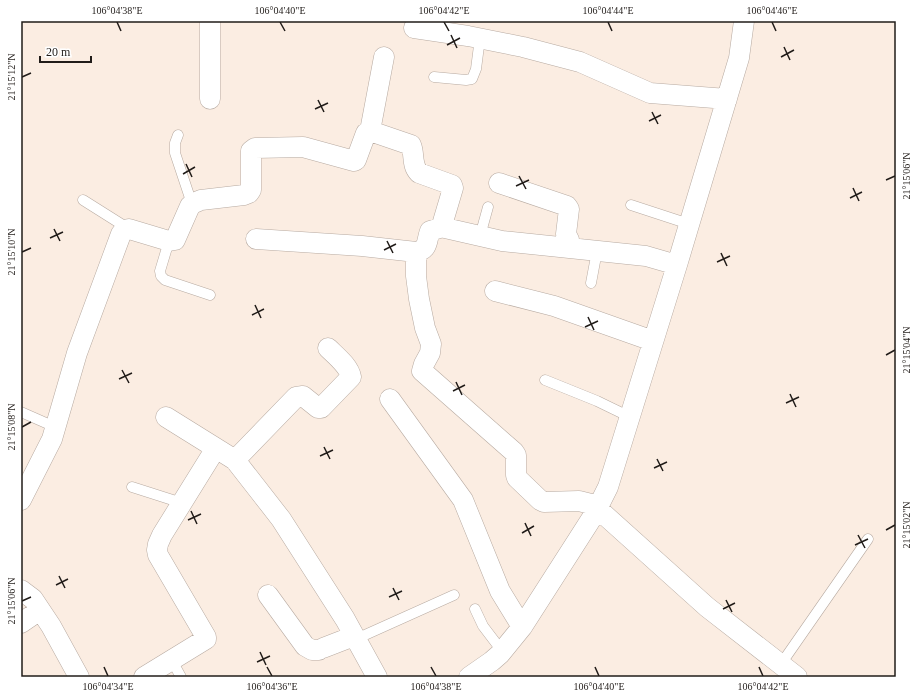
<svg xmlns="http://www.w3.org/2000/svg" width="917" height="698" viewBox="0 0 917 698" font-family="'Times New Roman',serif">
  <rect width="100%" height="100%" fill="#fbede2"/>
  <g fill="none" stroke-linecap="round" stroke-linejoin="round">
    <g stroke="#b7aaa1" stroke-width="11">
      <path id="lane" d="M434,77l32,3 6,-1 4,-10 4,-31
        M178,135l-3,8v10l17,51
        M83,200l46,29
        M631,205l58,19
        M480,236l8,-29
        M169,241l-9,30 1,5 4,4 45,15
        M591,283l6,-32
        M545,380l52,21 33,16
        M21,412l34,15
        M132,487l50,16
        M475,609l8,17 19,25
        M356,639l98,-44
        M781,664l87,-125
        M176,668l5,9"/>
    </g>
    <g stroke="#b7aaa1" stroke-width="21">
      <path id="street" d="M414,28l54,8 55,11 57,15 70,31 77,6
        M210,99v-78
        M370,131l41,14c4,9 0,20 8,28l33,12 1,3 -11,37 3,3 57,13 144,15 31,9
        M499,183l68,23 2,3 -3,25 3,6 1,8
        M256,239l106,7 54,6c13,-3 10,-10 14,-21l13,-4
        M416,252v24l3,23 6,29 6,16 -1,9 -6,11 -2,7 92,81 2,3v20l1,3 23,22 4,2 35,-1 20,5
        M495,291l59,15 99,35
        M390,399l73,101 37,91 22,36
        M166,417l69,43 46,59 64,100 32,58
        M235,460l61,-63 7,-1 15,12h3l30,-31c-2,-11 -15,-21 -23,-29
        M21,500l31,-61 25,-86 44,-119 3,-4 5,-1 40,12 6,-1 15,-34 4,-3 7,-3 43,-5 5,-2 2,-3v-39l4,-3 48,-1 51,14 2,-1 10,-27 4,-2 14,-74
        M598,509l109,98 90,70
        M21,590l12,9 18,27 28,51
        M268,595l37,51 7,4h7
        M21,623l19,-13
        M323,648l31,-12
        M144,677l62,-38v-2l-48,-82 -1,-5 1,-6 4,-9 54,-87
        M469,677l23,-16 8,-7 22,-27 73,-114 13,-26 69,-222 62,-207 5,-37"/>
    </g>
    <use href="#lane" stroke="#fff" stroke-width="10"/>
    <use href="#street" stroke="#fff" stroke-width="20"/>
  </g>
  <path fill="none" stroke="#211c19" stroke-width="1.5" d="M117,22l4,9M280,22l5,9M444,22l5,9M608,22l4,9M772,22l4,9M451,35l6,13M447,45l13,-7M784,47l6,13M781,57l13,-7M22,77l9,-4M318,100l6,12M315,109l13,-6M652,112l6,12M649,121l12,-6M186,164l6,13M183,174l12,-7M519,176l7,13M886,180l9,-4M516,186l13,-6M853,188l6,13M850,198l12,-6M54,229l6,12M50,238l13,-6M387,241l6,12M384,250l12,-6M22,252l9,-4M721,253l6,13M717,262l13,-6M255,305l6,13M252,315l12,-6M588,317l6,13M585,327l13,-6M886,355l9,-5M122,370l7,13M119,379l13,-6M456,382l6,13M453,391l12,-6M790,394l6,13M786,403l13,-6M22,427l9,-5M324,447l6,12M320,456l13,-6M657,459l6,12M654,468l13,-6M191,511l6,13M188,520l13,-6M525,523l6,13M886,530l9,-5M522,533l12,-7M858,535l7,13M855,545l13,-6M59,576l6,12M56,585l12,-6M393,588l6,12M389,597l13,-6M726,600l6,12M22,601l9,-4M723,609l12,-6M260,652l6,13M257,662l13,-6M104,667l4,9M267,667l5,9M431,667l5,9M595,667l4,9M759,667l4,9"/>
  <rect width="917" height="698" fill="none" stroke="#ffffff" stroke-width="44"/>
  <path d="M40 56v6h51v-6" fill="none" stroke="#211c19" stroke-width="2"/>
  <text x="46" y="56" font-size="12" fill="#211c19" stroke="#ffffff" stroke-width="3" paint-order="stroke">20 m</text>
  <rect x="22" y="22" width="873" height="654" fill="none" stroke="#211c19" stroke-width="1.5"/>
  <g font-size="10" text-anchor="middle" fill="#211c19">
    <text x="117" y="14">106°04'38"E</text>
    <text x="280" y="14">106°04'40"E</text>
    <text x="444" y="14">106°04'42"E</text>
    <text x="608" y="14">106°04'44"E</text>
    <text x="772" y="14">106°04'46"E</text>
    <text transform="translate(11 77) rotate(-90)" y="4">21°15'12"N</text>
    <text transform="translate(906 176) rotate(-90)" y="4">21°15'06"N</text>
    <text transform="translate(11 252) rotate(-90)" y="4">21°15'10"N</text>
    <text transform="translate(906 350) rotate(-90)" y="4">21°15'04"N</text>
    <text transform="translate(11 427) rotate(-90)" y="4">21°15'08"N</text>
    <text transform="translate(906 525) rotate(-90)" y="4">21°15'02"N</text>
    <text transform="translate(11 601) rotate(-90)" y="4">21°15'06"N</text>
    <text x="108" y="690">106°04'34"E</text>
    <text x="272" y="690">106°04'36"E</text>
    <text x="436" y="690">106°04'38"E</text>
    <text x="599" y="690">106°04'40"E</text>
    <text x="763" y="690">106°04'42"E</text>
  </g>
</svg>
